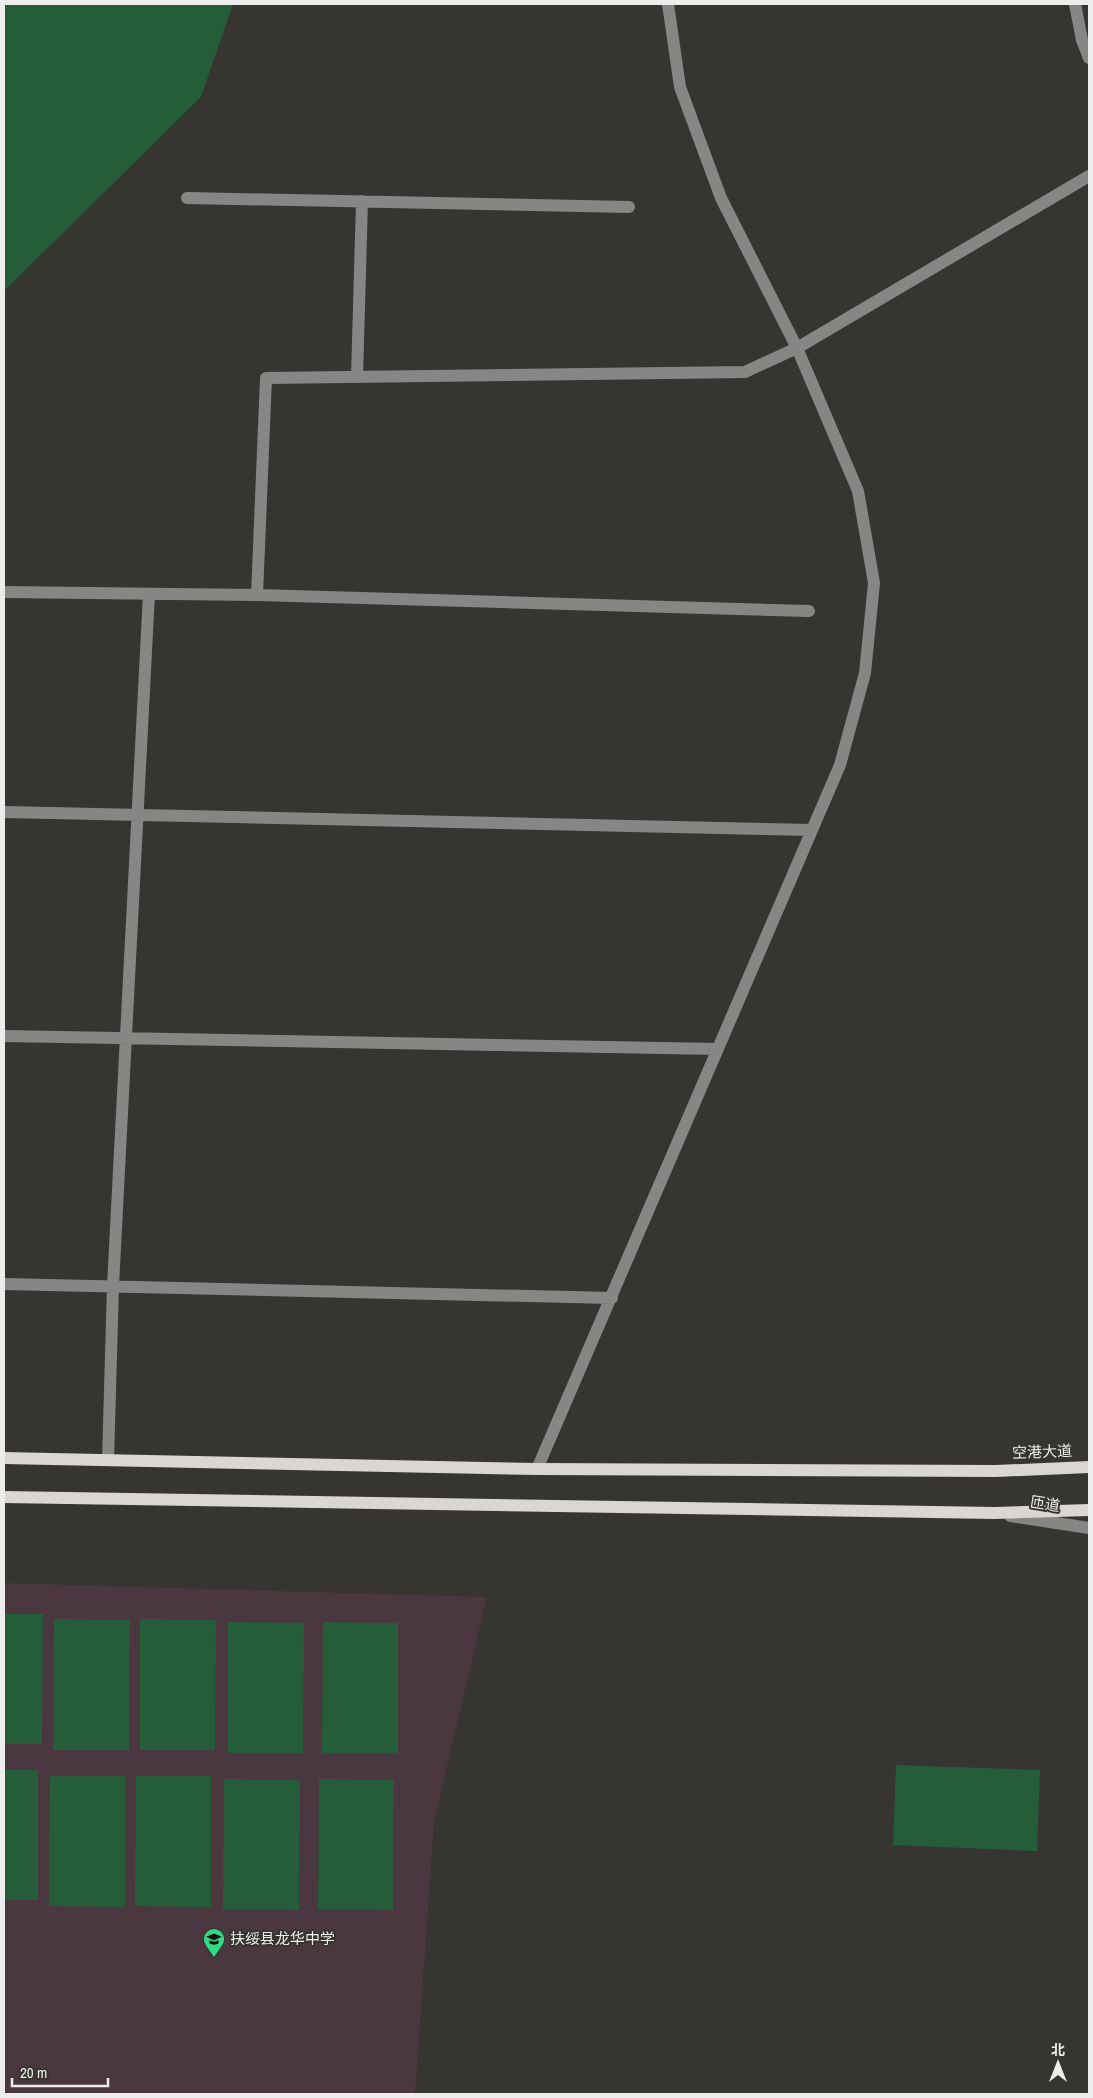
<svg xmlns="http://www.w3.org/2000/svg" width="1093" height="2098" viewBox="0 0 1093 2098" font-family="'Archivo Narrow','Noto Sans SC',sans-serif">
  <rect width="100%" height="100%" fill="#363532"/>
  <path fill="#4a373f" d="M4,1583l483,14 -53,225 -19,272h-411z"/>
  <path fill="#255d38" d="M4,4h229l-32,93 -197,194z
    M4,1614h39l-1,130h-38z
    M54,1619l76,1 -1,130h-76z
    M140,1619l76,1 -1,130h-75z
    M228,1622l76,1 -1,130h-75z
    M323,1622l75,1v130h-76z
    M896,1765l144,5 -3,81 -144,-6z
    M4,1770h34v130h-34z
    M50,1776h75v131l-76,-1z
    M136,1776h75v131l-76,-1z
    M224,1779l76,1 -1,130 -76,-1z
    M319,1779l75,1 -1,130 -75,-1z"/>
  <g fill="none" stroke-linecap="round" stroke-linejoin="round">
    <path stroke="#878685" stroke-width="12" d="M1075,4l7,36 7,18
      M187,198l442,9
      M357,377l5,-176
      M4,592l253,3 552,16
      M257,595l9,-217 479,-6 52,-24 292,-172
      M4,812l808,18
      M4,1036l714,13
      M4,1284l608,14
      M108,1460l5,-174 36,-692
      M537,1469l303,-704 25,-92 9,-90 -16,-92 -61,-143 -76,-150 -41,-111 -12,-83
      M1010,1516l79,12"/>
    <path stroke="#d9d6d4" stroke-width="12" d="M4,1458l533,11 459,2 93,-4
      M4,1497l991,16 94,-3"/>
  </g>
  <defs>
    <g id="school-pin" transform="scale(1.125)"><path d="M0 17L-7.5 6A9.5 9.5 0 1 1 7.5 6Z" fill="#32d882" stroke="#363532"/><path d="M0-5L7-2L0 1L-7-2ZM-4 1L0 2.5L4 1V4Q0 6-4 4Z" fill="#111"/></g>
  </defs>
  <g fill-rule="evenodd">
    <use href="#school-pin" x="214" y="1939"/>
  </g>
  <g text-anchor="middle" stroke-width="4" stroke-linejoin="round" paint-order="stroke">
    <g font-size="15" fill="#ededeb" stroke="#363532">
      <text transform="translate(1042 1452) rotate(-2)" y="5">空港大道</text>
      <text transform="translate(1045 1504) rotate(9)" y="5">匝道</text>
    </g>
    <g font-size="15" fill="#ededeb" stroke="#363532" text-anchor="start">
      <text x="230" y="1944">扶绥县龙华中学</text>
    </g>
  </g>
  <rect width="1093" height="2098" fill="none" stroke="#ededeb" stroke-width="10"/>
  <g transform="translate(1058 2063)" stroke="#363532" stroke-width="4" paint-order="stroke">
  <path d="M0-4L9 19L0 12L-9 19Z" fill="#ededeb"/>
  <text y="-8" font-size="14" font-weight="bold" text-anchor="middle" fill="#ededeb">北</text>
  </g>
  <path d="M12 2078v8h96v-8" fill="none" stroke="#ededeb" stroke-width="2.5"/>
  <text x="20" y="2078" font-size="15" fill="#ededeb" stroke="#363532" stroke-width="4" paint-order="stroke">20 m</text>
</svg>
